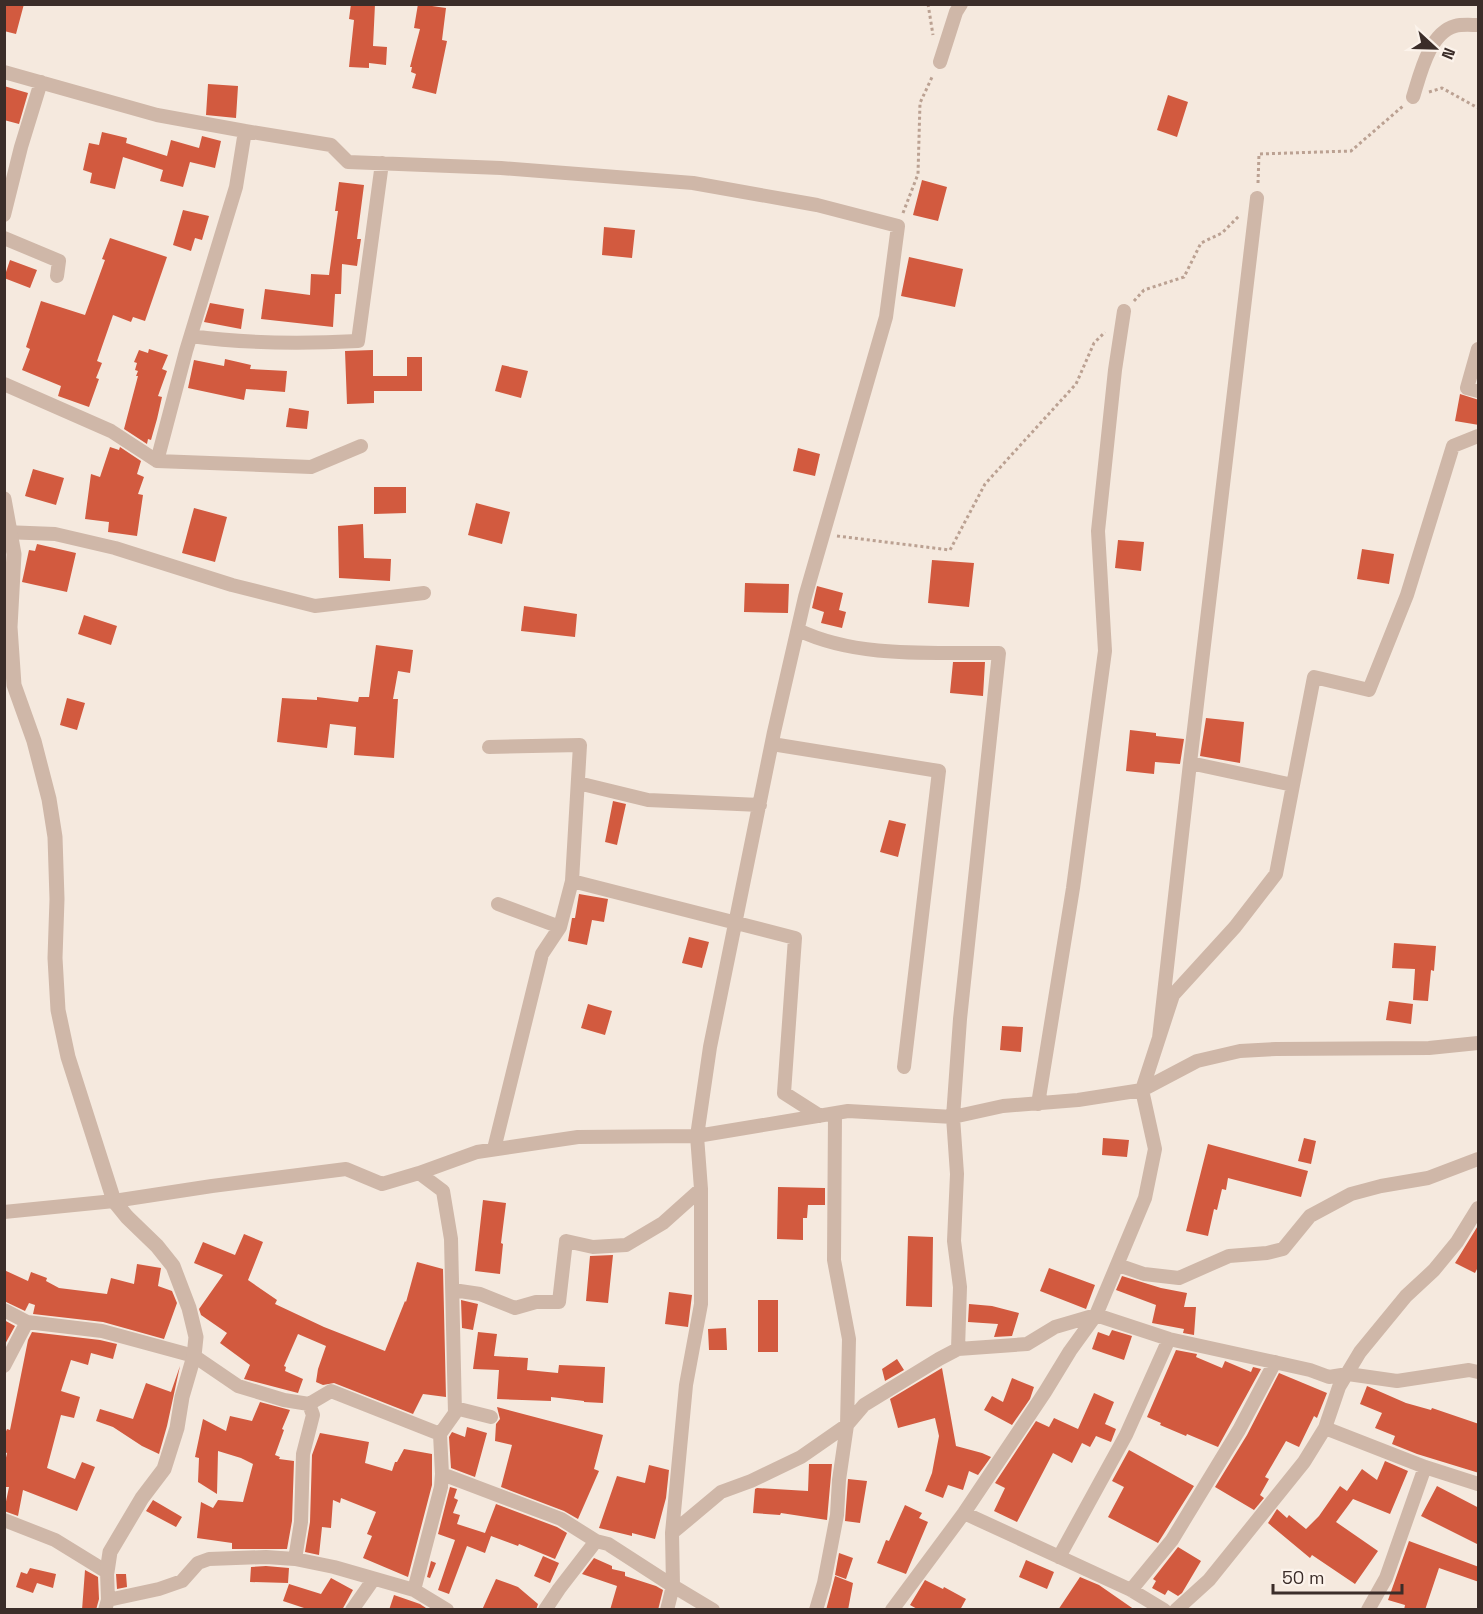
<svg xmlns="http://www.w3.org/2000/svg" width="1483" height="1614" viewBox="0 0 1483 1614" font-family="'Space Grotesk',sans-serif">
  <rect width="100%" height="100%" fill="#f5e9de"/>
  <path fill="#d25a3f" d="M4,4h20l-8,30 -12,-3z
    M351,4h24l-2,42 14,1 -1,18 -17,-2v5l-20,-1 5,-47 -5,-1z
    M418,4l28,4 -4,32 5,1 -11,53 -24,-6 4,-14 -5,-2 1,-5h-2l10,-38 -6,-1z
    M208,84l30,2 -2,32 -30,-3z
    M4,86l24,7 -9,31 -15,-4z
    M1168,95l20,7 -11,35 -20,-7z
    M102,132l25,6 -1,5 41,13 4,-16 28,8 3,-12 19,5 -6,27 -25,-6 -7,25 -23,-6 3,-11 -40,-13 -8,32 -25,-6 2,-10 -9,-3 6,-27 10,2z
    M922,180l25,7 -9,34 -25,-6z
    M339,182l25,3 -7,54h4l-4,27 -15,-2 -1,30h-6l-2,33 -72,-8 4,-30 45,6 1,-21 18,1 9,-64h-3z
    M183,210l26,6 -7,24 -7,-2 -4,13 -18,-6z
    M604,227l31,3 -3,28 -30,-3z
    M110,238l57,19 -22,64 -12,-4 -2,5 -18,-7 -16,46 5,2 -6,15 3,1 -10,28 -31,-11 3,-10 -39,-16 8,-21 -4,-2 15,-46 44,14 20,-55 -3,-1z
    M909,257l54,12 -8,38 -54,-11z
    M10,260l27,10 -7,18 -26,-10z
    M210,303l34,6 -3,20 -37,-7z
    M149,349l19,6 -6,14 5,2 -9,25 4,1 -5,22 -6,21 -3,-1 -1,5 -23,-15 14,-53h-2l2,-5 -3,-1 2,-7 -3,-1 5,-12 9,3z
    M373,350v26h34v-19h15v34h-48v12l-27,1 -2,-53z
    M225,359l26,6 -1,4 37,2 -2,21 -39,-3 -2,11 -56,-12 6,-28 30,6z
    M502,365l26,6 -7,27 -26,-7z
    M1460,394l19,6v25l-24,-4z
    M289,408l20,3 -2,18 -21,-2z
    M110,447l9,3 1,-3 21,14 -4,13 7,3 -6,17 5,1 -6,41 -29,-4 1,-10 -24,-3 6,-45 9,3z
    M798,448l22,6 -5,22 -22,-5z
    M33,469l31,9 -8,27 -31,-9z
    M374,487h32v26l-32,1z
    M476,503l34,9 -8,32 -34,-9z
    M194,508l33,9 -12,45 -33,-9z
    M363,524l1,34 27,1 -1,22 -51,-3 -1,-52z
    M1118,540l26,2 -3,29 -26,-3z
    M37,544l39,9 -9,39 -45,-10 7,-32 6,1z
    M1362,549l32,5 -5,30 -32,-5z
    M932,560l42,3 -5,44 -41,-4z
    M745,583l44,1 -1,29 -44,-1z
    M817,586l26,7 -4,17 7,2 -4,16 -21,-5 3,-11 -12,-4z
    M524,606l53,8 -2,23 -54,-6z
    M84,615l33,11 -6,19 -33,-11z
    M376,645l37,5 -3,23 -12,-2 -5,28h5l-4,59 -40,-3 2,-28 -26,-3 -3,24 -50,-6 5,-44 35,2v-3l41,5 1,-5h10z
    M953,662h32l-2,34 -33,-3z
    M67,698l18,5 -8,27 -17,-5z
    M1206,718l38,4 -4,41 -40,-7z
    M1130,730l26,3v3l28,3 -4,25 -25,-2 -1,12 -28,-3z
    M613,801l13,3 -9,41 -12,-3z
    M889,820l17,4 -8,33 -18,-5z
    M579,894l29,5 -4,23 -12,-2 -5,25 -19,-4 4,-23h3z
    M689,937l20,5 -7,26 -20,-5z
    M1394,943l42,3 -2,25 -3,-1 -3,31 -15,-1 2,-31 -23,-1z
    M1389,1001l24,3 -2,20 -25,-4z
    M588,1004l24,7 -7,24 -24,-7z
    M1002,1026l21,1 -2,25 -21,-2z
    M1103,1138l26,2 -2,17 -25,-2z
    M1304,1138l12,3 -5,23 -13,-3z
    M1208,1144l100,27 -7,26 -73,-19 -2,12 -4,-1 -5,21 -3,-1 -6,27 -22,-5z
    M778,1187l47,1v17h-17l-1,13h-4v22l-26,-1z
    M483,1200l23,3 -5,40 2,1 -3,30 -25,-3z
    M1479,1224v41l-4,8 -20,-10z
    M244,1234l19,8 -15,38 29,20 -2,4 49,23 61,24 20,-50 1,1 11,-40 26,7 3,128 -23,-3 -10,20 -79,-31 -11,2 -7,-3 2,-13 8,-23 -28,-12 -14,32 2,1 -1,4 18,8 -5,14 -54,-14 6,-14 -30,-22 7,-10 -26,-18 -2,-6 24,-34 -29,-12 9,-21 32,13z
    M908,1236l25,1 -1,70 -26,-1z
    M613,1255l-5,48 -22,-2 4,-45z
    M137,1264l24,4 -3,18 14,5 5,12 -13,36 -61,-17 -70,-8 2,-9 -6,-2 -4,8 -21,-10v-31l24,11 3,-9 16,6 -1,3 13,7 48,6 4,-16 23,6z
    M1049,1268l46,17 -9,24 -46,-18z
    M1122,1276l39,12 26,5 -3,14h12l-2,28 -11,-2 1,-4 -32,-6 4,-18 -40,-15z
    M669,1292l23,3 -4,32 -23,-3z
    M461,1300l17,4 -5,26 -11,-2z
    M758,1300h20v52h-20z
    M969,1304l23,2 27,7 -7,23 -18,1 4,-13 -30,-2z
    M4,1320l11,6 -11,20z
    M726,1328l1,22h-18l-1,-21z
    M1112,1330l20,6 -8,24 -32,-11 6,-17 11,4z
    M32,1332l68,8 17,4 -4,15 -22,-6 -3,12 -17,-5 -10,31 19,6 -6,21 -13,-3 -14,53 28,11 7,-17 13,5 -18,44 -54,-21 -5,26 -14,-5 5,-24h-5v-20l3,-14 -3,-1v-16l3,-7 3,1 18,-90z
    M478,1332l19,2 -3,22 34,2 -1,12 31,3 1,-8 46,2 -2,36 -19,-1v-1l-33,-4v4l-54,-2 2,-29 -26,-1z
    M1176,1350l21,4 -1,3 26,11 3,-7 26,11 2,-5 8,2 -43,78 -31,-13 -1,2 -26,-11 1,-2 -14,-6z
    M897,1359l7,11 -19,11 -3,-12z
    M180,1366l-13,60 -8,28 -17,-8 -29,-19 -17,-6 4,-12 33,10 13,-36 25,9z
    M942,1368l14,78 26,7 9,4 -13,18 -9,-4 -6,19 -15,-5 -5,13 -18,-7 7,-18 7,-37 -4,-18 -37,10 -8,-29z
    M1279,1373l48,20 -10,25 -3,-2 -15,31 -13,-6 -21,36 4,2 -9,16 4,3 -10,12 -39,-23 32,-52z
    M1012,1378l22,9 -4,12 -18,26 -28,-15 8,-14 11,6z
    M1367,1386l39,17 25,7 1,-2 47,16v49l-62,-19 -25,-10 3,-8 -20,-8 7,-15 -22,-9z
    M1094,1393l20,9 -9,22 11,5 -5,13 -15,-6 -6,11 -8,-4 -10,20 -19,-10 -36,69 -23,-11 11,-23 -10,-5 41,-62 13,6 5,-9 24,11z
    M260,1402l30,8 -8,19 2,1 -9,25 5,2 -1,2 15,2 -2,60 -5,28h-55v-6l-35,-5 4,-36 12,6 5,-8 25,2 10,-38 -12,-6 -23,-7 -1,43 -19,-12 1,-24 -4,-1 8,-38 23,12 4,-15 22,5z
    M497,1407l106,28 -9,34 5,2 -21,48 -14,-8 -63,-24 11,-42 -17,-4 1,-17 4,-5z
    M467,1427l20,6 -12,44 -24,-9 -2,-31 3,-5 13,5z
    M320,1433l49,9 -4,21 27,8 3,-9h2l7,-13 28,5v31l-24,92 -45,-19 9,-22 -5,-2 9,-22 -35,-14 -1,5 -7,-3 -2,28 -9,-1 -3,28 -14,-3 5,-30 2,-67z
    M1129,1450l65,36 -36,57 -50,-26 16,-30 -12,-6z
    M1385,1461l23,10 -18,43 -37,-15 -17,23 42,29 -23,33 -43,-29 -2,3 -42,-35 9,-14 10,9 2,-3 17,14 13,-13 21,-30 7,5 15,-22 15,11z
    M809,1464h23l-5,56 -46,-7 -1,2 -27,-2 2,-24 2,-1 51,3z
    M649,1465l20,5 -3,28 -11,41 -23,-6v3l-33,-8 18,-52 28,7z
    M848,1479l19,2 -7,42 -15,-2z
    M1437,1486l42,22v37l-58,-29z
    M450,1487l7,2 -3,9 4,2 -5,13 7,2 -3,9 28,9 11,-29 61,23 10,6 -12,26 -36,-15 -1,2 -27,-10 -6,17 -18,-7 -18,48 -11,-4 17,-50 -17,-6z
    M153,1500l29,17 -6,10 -30,-16z
    M905,1505l17,8 -3,5 9,4 -22,52 -29,-11 9,-23 3,1z
    M1409,1541l70,26v15l-40,-14 -14,42h-21l1,-5 -17,-5z
    M1178,1547l23,14 -19,32 -4,3 -10,-6 -3,5 -13,-7 4,-7 -3,-2z
    M839,1553l14,5 -7,21 -11,-4z
    M543,1556l16,7 -9,20 -16,-7z
    M594,1558l18,8v3l13,3v4l31,10 7,4 -5,20h-48l7,-24 -35,-12z
    M1026,1560l28,12 -7,17 -28,-12z
    M431,1561l5,2 -6,15 -3,-1z
    M266,1566l23,2 -1,15 -38,-1 1,-15z
    M30,1568l26,6 -3,14 -16,-5 -4,10 -17,-6 5,-15 6,2z
    M85,1570l13,7 1,22 -3,11h-14z
    M116,1574h10l1,13 -10,2z
    M835,1576l18,7 -5,27h-22z
    M1080,1577l19,8 36,25h-77z
    M331,1578l22,12 -11,20h-32l-27,-9 6,-17 32,10z
    M496,1579l22,8 20,17 -2,6h-54z
    M925,1580l18,9 1,-2 22,12 -6,11h-41l-9,-5z
    M394,1595l26,9 9,6h-40z"/>
  <g fill="none" stroke-linecap="round" stroke-linejoin="round">
    <path stroke="#bba192" stroke-width="3" stroke-dasharray="3 3" stroke-linecap="butt" d="M928,4l5,31
      M1429,92l13,-4 36,20
      M1258,183l1,-29 92,-3 52,-45
      M903,213l15,-39 2,-71 13,-28
      M1134,301l10,-11 40,-13 17,-34 21,-10 18,-18
      M837,536l113,14 35,-66 91,-100 18,-41 11,-11"/>
    <path stroke="#cfb7a8" stroke-width="14" d="M940,62l16,-50 5,-8
      M4,72l153,43 88,16 -9,56 -50,164 -29,110
      M1413,97c7,-22 16,-64 42,-71 7,-2 16,-1 23,-1
      M245,131l86,14 17,17 153,6 192,15 124,22 81,21 -12,91 -81,280 -31,135 -64,315 -13,89 4,53v115l-15,81 -14,148 1,53 40,24
      M4,215l17,-68 20,-65
      M4,238l55,23 -2,15
      M191,336c56,8 111,8 167,5l24,-178
      M1478,349l-11,39 11,3
      M4,384l107,47 46,30 154,6 50,-21
      M4,532l51,2 60,14 117,37 83,21 109,-13
      M798,630c61,29 135,22 201,23l-39,366 -7,98 4,57 -3,67 6,46 -2,62
      M772,744l167,27 -35,296
      M489,747l91,-2 -8,136
      M1190,763l67,-565
      M578,783l70,17 112,5
      M1293,785l21,-108 55,13 38,-95 46,-149 25,-10
      M498,904l62,23 12,-46 223,57 -11,155 36,23
      M1038,1104l35,-216 32,-237 -7,-120 17,-161 9,-59
      M494,1149l48,-195 18,-27
      M419,1173l58,-21 101,-15 119,-1 151,-25 105,6 50,-11 75,-6 64,-10 55,-29 43,-10 36,-2 153,-1 49,-5
      M4,1212l110,-11 98,-15 134,-17 36,15 37,-11 24,18 8,48 4,174 -15,21 2,40 119,45 35,22 12,3 65,42 -6,24
      M1118,1265l26,9 35,4 50,-22 38,-3 16,-4 27,-33 41,-22 30,-8 47,-8 50,-19
      M453,1290l27,4 35,14 21,-6h23l7,-61 27,6 33,-2 37,-22 38,-34
      M4,1310l23,12 75,9 92,25 44,30 46,14 25,4
      M4,1366l23,-44
      M455,1408l36,9
      M1325,1428l100,39 53,17
      M964,1513l167,77 33,20
      M4,1520l51,20 52,32 1,28 -3,10
      M672,1533l49,-41 30,-11 50,-24 46,-32 17,-20 75,-46 19,-10 69,-5 28,-17 41,-12 73,24 141,31 19,7 19,-3 49,7 72,-11 9,2
      M1059,1557l67,-122 43,-96
      M295,1559l6,-37 2,-68 10,-39 -4,-11 22,-13 109,43
      M414,1590l27,-103 1,-13
      M1131,1590l41,-50 67,-110 36,-68
      M108,1600l51,-11 23,-8 16,-18 11,-4 57,-2 29,2 39,8 80,23 33,20
      M352,1610l21,-30
      M545,1610l14,-21 37,-48
      M816,1610l8,-27 13,-68 2,-35 8,-55 2,-86 -15,-79 1,-146
      M892,1610l72,-97 81,-121 25,-41 26,-36 49,-117 10,-49 -13,-59 31,-95 62,-68 41,-53 17,-89 -103,-22 -31,275
      M1176,1610l33,-30 95,-118 21,-34 14,-41 21,-35 46,-56 28,-26 23,-28 21,-34
      M1368,1610l18,-32 39,-111"/>
    <path stroke="#cfb7a8" stroke-width="15" d="M4,499l10,55 -4,73 4,58 20,56 15,58 6,38 2,62 -2,59 3,52 10,47 46,144 13,16 30,29 16,20 16,42 7,29 -2,19 -12,41 -5,31 -13,41 -22,29 -32,54 -3,20"/>
  </g>
  <rect width="1483" height="1614" fill="none" stroke="#3b2d29" stroke-width="12"/>
  <g transform="translate(1435 48) rotate(112)" stroke="#fcf3eb" stroke-width="4.5" paint-order="stroke">
  <path d="M0-4.5L10 22L0 15L-10 22Z" fill="#3b2d29"/>
  <text y="-9" font-size="16" font-weight="bold" text-anchor="middle" fill="#3b2d29">N</text>
  </g>
  <path d="M1273 1584v9h129v-9" fill="none" stroke="#3b2d29" stroke-width="3"/>
  <text x="1282" y="1584" font-size="18" fill="#3b2d29" stroke="#fcf3eb" stroke-width="4.5" paint-order="stroke">50 m</text>
</svg>
